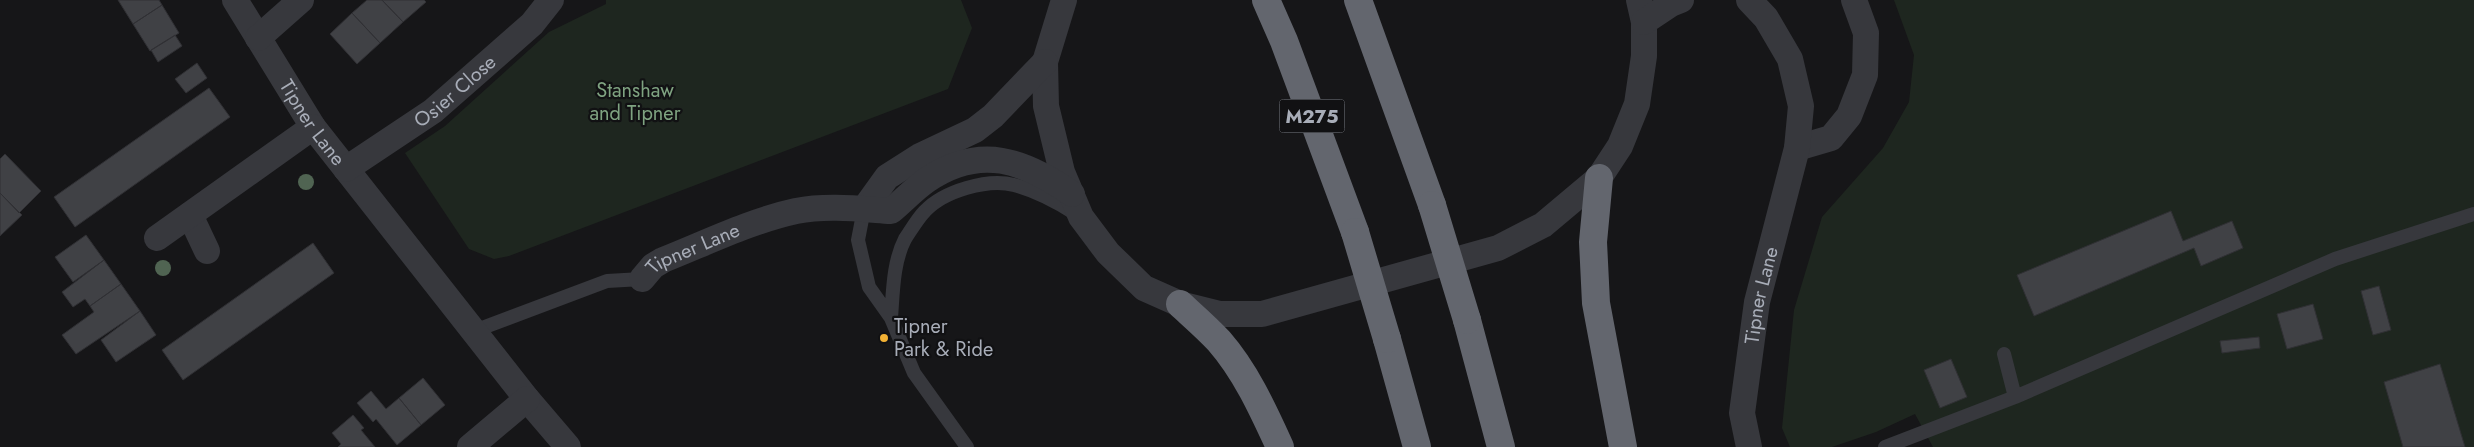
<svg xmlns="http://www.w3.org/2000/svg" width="2474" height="447" viewBox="0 0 2474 447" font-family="Jost,sans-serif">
  <rect width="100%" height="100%" fill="#161618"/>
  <path fill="#1e261f" d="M606,0h355l11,28 -24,61 -439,167 -15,3 -25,-10 -64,-96 40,-27 104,-94 57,-28z
    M1894,0h580v447h-541l-18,-33 -39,18 -44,15h-42l-8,-19 12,-118 28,-93 61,-69 26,-46 5,-47z"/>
  <path fill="#404145" stroke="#303034" d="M118,0h41l3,5 -29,19z
    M367,0h15l21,22 -23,21 -28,-30z
    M382,0h42l2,2 -23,20z
    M162,5l17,28 -29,18 -17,-27z
    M352,13l28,30 -23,21 -27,-30z
    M175,35l7,11 -24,16 -7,-12z
    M197,63l10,15 -21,15 -11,-14z
    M209,88l21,29 -155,110 -21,-30z
    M5,154l36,37 -22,22 -19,-20v-34z
    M0,193l22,22 -22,21z
    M2171,211l12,30 49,-20 11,27 -42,18 -7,-18 -160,68 -17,-41z
    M86,235l18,25 -31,22 -18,-25z
    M313,243l21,30 -151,107 -21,-30z
    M104,260l17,24 -31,22 -5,-7 -12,8 -11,-15z
    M121,284l19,27 -64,43 -14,-19 32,-23 -4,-6z
    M2379,286l12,44 -18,5 -12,-44z
    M2313,304l10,35 -36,10 -10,-35z
    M140,311l16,24 -40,27 -15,-22z
    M2259,337l1,11 -38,5 -2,-12z
    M1951,359l16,38 -27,11 -16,-38z
    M2440,364l25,83h-62l-19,-65z
    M423,378l22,27 -24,20 -22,-27z
    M371,391l15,18 13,-11 22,27 -24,20 -21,-26 -3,3 -16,-19z
    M353,415l11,13 -3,2 14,17h-37l3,-3 -9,-11z"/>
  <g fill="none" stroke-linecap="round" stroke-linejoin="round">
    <path stroke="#37383d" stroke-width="14" d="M864,209l-6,31 11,47 22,31 23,55 53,74
      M891,318c2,-26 2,-56 14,-79 6,-9 13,-21 20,-28 19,-20 63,-33 89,-26 23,6 43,17 62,29
      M474,331l133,-50 35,-2
      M2004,354l11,43
      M1885,447l130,-50 320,-138 139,-45"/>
    <g stroke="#37383d" stroke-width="26">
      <path id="s1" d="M235,0l78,127 214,272 41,48"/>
      <path d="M1064,0l-19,62 1,44 16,66 19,45 27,36 36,35 36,16 40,10h42l236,-66 45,-23 56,-47 21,-32 17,-42 7,-48v-34l-5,-22"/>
      <path d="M1644,22l27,-18 10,-4"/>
      <path d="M258,38l43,-38"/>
      <path d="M1797,148l34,-10 18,-22 16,-41 1,-42 -12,-33"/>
      <path id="s2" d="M346,169l87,-58 99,-87 19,-24"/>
      <path d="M864,209l23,-32 33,-21 55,-26 18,-14 52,-54"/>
      <path d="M190,215l17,36"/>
      <path d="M157,238l156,-111"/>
      <path id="s3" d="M642,279l11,-13 10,-6c43,-17 87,-39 133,-49 31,-6 64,-2 95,0 12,-10 23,-22 36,-31 53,-36 97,-20 145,14"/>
      <path d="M470,447l57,-48"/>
      <path id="s4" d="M1749,447l-7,-34 15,-111 40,-154 4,-42 -11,-47 -24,-41 -17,-18"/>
    </g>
    <path stroke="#63666e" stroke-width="28" d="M1266,0l18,41 71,191
      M1358,0l74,205
      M1599,178l-6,64 3,61 27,144
      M1180,304c13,12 27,24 39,37 27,31 44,69 61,106
      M1467,320l34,127
      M1387,339l30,108"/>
    <path stroke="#63666e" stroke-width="28" d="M1432,205l35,115
      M1355,232l32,107"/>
  </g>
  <g fill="#506452">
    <circle cx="306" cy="182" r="8"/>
    <circle cx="163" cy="268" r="8"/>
  </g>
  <circle fill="#f2b134" stroke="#111113" stroke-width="2" cx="884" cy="338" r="5"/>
  <g text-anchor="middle" stroke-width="4.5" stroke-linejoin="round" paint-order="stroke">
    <rect fill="#111113" stroke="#7b7e86" stroke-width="1" x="1279.5" y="99.5" width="65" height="33" rx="4"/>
    <g font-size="19" font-weight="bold" fill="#a8adb8">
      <text x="1312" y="123">M275</text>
    </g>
    <g font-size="20" fill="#a8adb8" stroke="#111113">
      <text dy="7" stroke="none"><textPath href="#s2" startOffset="134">Osier Close</textPath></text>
      <text dy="7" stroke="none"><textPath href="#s1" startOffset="145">Tipner Lane</textPath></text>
      <text dy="7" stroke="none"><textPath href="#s3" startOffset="61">Tipner Lane</textPath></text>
      <text dy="7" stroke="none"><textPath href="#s4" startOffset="154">Tipner Lane</textPath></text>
    </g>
    <g font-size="20" fill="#7fa381" stroke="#111113">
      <text x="635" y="97">Stanshaw<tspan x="635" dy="23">and Tipner</tspan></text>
    </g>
    <g font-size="20" fill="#a8adb8" stroke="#111113" text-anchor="start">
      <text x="894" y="333">Tipner<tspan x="894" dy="23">Park &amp; Ride</tspan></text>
    </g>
  </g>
</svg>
